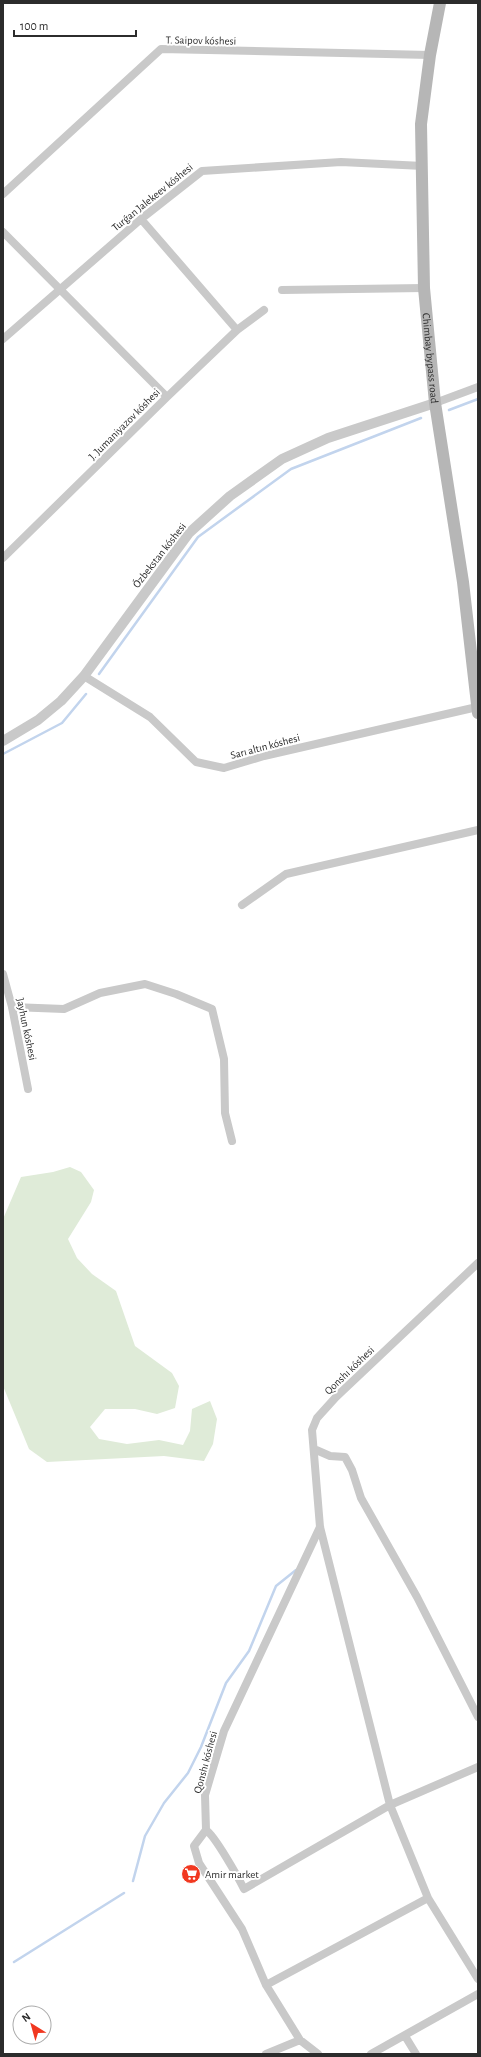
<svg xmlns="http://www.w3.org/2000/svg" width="481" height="2057" viewBox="0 0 481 2057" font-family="'Alegreya Sans',sans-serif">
  <rect width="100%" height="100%" fill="#fff"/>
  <path fill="#dfebd8" d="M70,1167l11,5 13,18 -3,12 -23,37 9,19 15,16 24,17 19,55 37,27 7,13 -4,22 -18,6 -22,-5h-30l-15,18 9,12 28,5 32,-4 24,5 7,-14 2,-22 18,-8 7,18 -4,25 -9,17 -40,-5 -117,6 -18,-13 -26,-63v-167l18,-42 32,-5z"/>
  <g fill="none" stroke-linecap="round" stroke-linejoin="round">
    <path stroke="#c2d4ed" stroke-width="2.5" d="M449,410l29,-11
      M99,674l99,-137 93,-68 130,-51
      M3,754l59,-31 24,-29
      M133,1881l12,-45 19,-33 24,-30 13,-26 25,-64 23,-32 27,-65 20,-16
      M14,1962l110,-69"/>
    <path stroke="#c9c9c9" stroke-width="8" d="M3,194l158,-145 269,6
      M141,219l96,111
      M3,232l164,165
      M282,290l142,-2
      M3,339l138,-120 61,-48 139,-9 82,4
      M435,403l43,-16
      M3,558l164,-161 70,-67 27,-20
      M84,676l66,41 46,45 28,6 40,-12 213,-49
      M242,905l44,-31 192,-44
      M3,974l9,33 16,82
      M12,1007l52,2 36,-16 45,-9 31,10 36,15 12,50 1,54 7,28
      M478,1263l-142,134 -19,21 -5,12 8,97 70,278 38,93 50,81
      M314,1449l16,7 15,1 7,13 9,28 56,99 61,120
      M206,1830c9,6 32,47 38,59l146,-84 88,-38
      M266,1985l162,-87
      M405,2036l11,18
      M266,2054l34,-14
      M318,2054l-18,-14 -34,-55 -24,-56 -43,-66 -5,-17 12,-16 -1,-35 19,-64 96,-204
      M371,2054l107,-60"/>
    <path stroke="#c9c9c9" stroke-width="10" d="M3,741l35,-21 23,-19 23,-25 105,-143 41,-37 52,-37 46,-21 107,-35"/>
    <path stroke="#b6b6b6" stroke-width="12" id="s1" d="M440,3l-10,52 -9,69 3,164 11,115 28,179 15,131"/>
  </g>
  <defs>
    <g id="supermarket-disc" transform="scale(1)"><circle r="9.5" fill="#f13820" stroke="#fff"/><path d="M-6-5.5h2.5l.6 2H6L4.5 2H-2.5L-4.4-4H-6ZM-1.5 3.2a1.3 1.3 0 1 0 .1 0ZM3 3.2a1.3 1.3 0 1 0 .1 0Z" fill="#fff"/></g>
  </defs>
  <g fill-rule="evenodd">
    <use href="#supermarket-disc" x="191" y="1874"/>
  </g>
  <g text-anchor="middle" stroke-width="4" stroke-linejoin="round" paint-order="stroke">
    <g font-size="11" fill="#2c2c2c" stroke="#fff">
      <text transform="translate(201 40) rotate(1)" y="4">T. Saipov kóshesi</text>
      <text transform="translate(152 197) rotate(-39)" y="4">Turǵan Jalekeev kóshesi</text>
      <text dy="4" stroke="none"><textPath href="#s1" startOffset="357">Chimbay bypass road</textPath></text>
      <text transform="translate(124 424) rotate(-45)" y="4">J. Jumaniyazov kóshesi</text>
      <text transform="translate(159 555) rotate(-52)" y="4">Ózbekstan kóshesi</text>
      <text transform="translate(265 746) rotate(-15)" y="4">Sarı altın kóshesi</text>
      <text transform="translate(27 1029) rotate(78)" y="4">Jayhun kóshesi</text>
      <text transform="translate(349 1370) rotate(-44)" y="4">Qonshı kóshesi</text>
      <text transform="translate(205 1762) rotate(-75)" y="4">Qonshı kóshesi</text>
    </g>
    <g font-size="11" fill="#2c2c2c" stroke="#fff" text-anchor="start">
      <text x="205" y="1878">Amir market</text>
    </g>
  </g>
  <rect width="481" height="2057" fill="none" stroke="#2c2c2c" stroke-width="8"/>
  <g transform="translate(32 2025) rotate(323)"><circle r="19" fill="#ffffff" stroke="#ababab"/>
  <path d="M0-3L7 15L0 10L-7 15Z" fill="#f13820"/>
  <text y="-6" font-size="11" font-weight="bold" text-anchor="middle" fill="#2c2c2c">N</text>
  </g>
  <path d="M14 30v6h122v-6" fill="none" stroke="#2c2c2c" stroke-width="2"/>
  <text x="20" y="30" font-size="12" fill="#2c2c2c" stroke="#ffffff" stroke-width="3" paint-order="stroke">100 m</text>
</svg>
